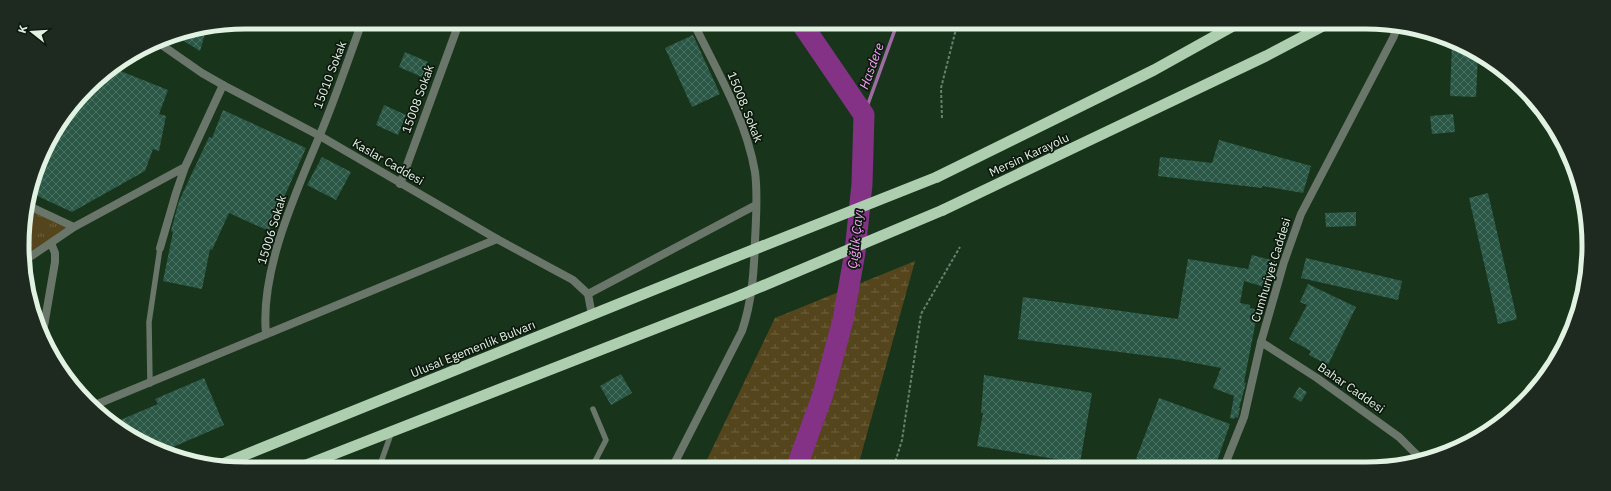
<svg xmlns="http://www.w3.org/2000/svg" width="1611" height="491" viewBox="0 0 1611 491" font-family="'IBM Plex Sans',sans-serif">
  <defs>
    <pattern id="wetland-marsh" width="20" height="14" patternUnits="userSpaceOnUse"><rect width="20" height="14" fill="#55451d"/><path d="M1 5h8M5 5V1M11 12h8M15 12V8" fill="none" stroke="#6d603e"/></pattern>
    <pattern id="park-tufts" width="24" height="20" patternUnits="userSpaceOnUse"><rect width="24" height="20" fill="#55451d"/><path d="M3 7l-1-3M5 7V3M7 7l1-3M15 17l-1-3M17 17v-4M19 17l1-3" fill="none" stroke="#6d603e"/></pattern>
    <pattern id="building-cross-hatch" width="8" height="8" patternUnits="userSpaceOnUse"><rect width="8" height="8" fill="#2b5746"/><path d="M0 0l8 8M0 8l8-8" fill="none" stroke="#497060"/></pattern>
  </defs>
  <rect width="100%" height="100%" fill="#18351c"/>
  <path fill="url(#wetland-marsh)" d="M915,261l-57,205h-154l71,-148z"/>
  <path fill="url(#park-tufts)" d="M27,205l47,22 -47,32 -3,-42z"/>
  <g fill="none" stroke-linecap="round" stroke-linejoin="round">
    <path stroke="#9f6ca2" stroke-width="3.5" d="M864,115l33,-91"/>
    <path stroke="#833286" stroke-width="21" d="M797,466l26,-72 20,-74 12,-68 7,-68 1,-35 1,-34 -62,-91"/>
  </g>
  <path fill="url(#building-cross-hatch)" d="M206,30l-6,21 -24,-15z
    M693,35l27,59 -28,13 -27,-59z
    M1452,44l26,11 -2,42 -26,-1z
    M405,52l23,10 -6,15 -23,-10z
    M113,68l55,22 -9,24 7,2 -7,35 -6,-2 -8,22 -73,41 -41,-19 14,-47 53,-68z
    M384,105l22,10 -8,20 -22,-10z
    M223,110l83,38 -37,83 -40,-18 -17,37 -2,-1 -8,40 -39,-8 10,-49 -2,-1 8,-30 30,-64 3,1z
    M1453,114l2,18 -23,2 -2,-18z
    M1219,140l92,26 -8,27 -41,-7v2l-104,-12 2,-19 52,6z
    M322,157l29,15 -15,28 -29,-15z
    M1488,193l29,126 -19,5 -29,-126z
    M1356,212v14l-30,1 -1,-14z
    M1252,255l23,6 -7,27 -24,-7 -4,22 10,2v3l8,2 -14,72 2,1 -7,25h1l-2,10 -3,-1 -1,2 -4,-1 4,-22 -21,-8 8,-20 -47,-9 -156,-20 5,-42 155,22 10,-60 60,10z
    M1306,258l96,23 -4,19 -97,-22z
    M1308,284l48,23 -28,58 -19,-10 2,-4 -22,-12 18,-34 -7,-3z
    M621,374l11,19 -21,12 -11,-19z
    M984,375l108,18 -12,70 -103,-17 6,-33h-2z
    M204,378l20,47 -58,25 -44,-19 -9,-8 45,-19 -3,-5z
    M1299,387l8,5 -6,10 -8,-5z
    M1159,398l71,26 -15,43h-58l-21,-8z"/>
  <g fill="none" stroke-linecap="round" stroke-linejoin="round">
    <path stroke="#69816c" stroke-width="2" stroke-dasharray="3 2" stroke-linecap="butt" d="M942,118l-1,-30 16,-63
      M894,466l8,-26 19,-126 39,-67"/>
    <path stroke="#697669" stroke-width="5.5" d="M150,384l-1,-62 11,-74
      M593,409l13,31 -13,25
      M380,465l12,-34"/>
    <path stroke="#697669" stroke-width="8" d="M400,184l59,-161
      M27,205l47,22
      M160,248l16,-55 9,-26 38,-82
      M27,259l47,-32 111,-60
      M588,294l168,-89
      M43,332l12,-70v-9l-4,-10
      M266,334c-6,-63 29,-139 53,-197 16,-38 29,-77 43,-115
      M1261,342l56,36 82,59 23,23
      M95,405l402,-166
      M673,466l69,-135c10,-30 12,-59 13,-90 1,-22 3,-47 0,-69 -9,-53 -38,-101 -61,-148"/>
    <path stroke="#697669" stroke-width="8" d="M156,41l46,32 21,12 97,51 177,103 76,41 15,14 4,21
      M1224,467l20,-50 17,-75 23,-80 17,-48 92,-176 5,-12"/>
    <path stroke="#aeceb0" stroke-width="11" d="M937,177l217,-107 79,-44
      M943,210l323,-154 57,-30
      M220,465l515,-208
      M306,465l435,-170"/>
    <path stroke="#aeceb0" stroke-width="11" d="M735,257l202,-80
      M741,295l202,-85"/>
  </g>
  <g text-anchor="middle" stroke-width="3.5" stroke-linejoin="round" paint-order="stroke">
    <g font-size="12" fill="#e1f2e2" stroke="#0d190e">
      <text transform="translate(330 75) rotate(-69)" y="4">15010 Sokak</text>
      <text transform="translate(418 99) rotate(-70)" y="4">15008 Sokak</text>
      <text transform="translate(745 107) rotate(68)" y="4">15008. Sokak</text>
      <text transform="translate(1029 155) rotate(-25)" y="4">Mersin Karayolu</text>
      <text transform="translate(388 162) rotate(30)" y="4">Kaslar Caddesi</text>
      <text transform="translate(272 230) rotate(-73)" y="4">15006 Sokak</text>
      <text transform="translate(1271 270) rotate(-73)" y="4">Cumhuriyet Caddesi</text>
      <text transform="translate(473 349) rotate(-22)" y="4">Ulusal Egemenlik Bulvarı</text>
      <text transform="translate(1351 388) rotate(35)" y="4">Bahar Caddesi</text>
    </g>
    <g font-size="13" font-style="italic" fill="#f5a1f7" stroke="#0d190e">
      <text transform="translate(871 66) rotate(-70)" y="5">Hasdere</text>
      <text transform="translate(855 239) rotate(-84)" y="5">Çığlık Çayı</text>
    </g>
  </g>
  <path d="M0 0H1611V491H0ZM245 29H1366A216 216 0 0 1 1582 245V246A216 216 0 0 1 1366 462H245A216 216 0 0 1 29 246V245A216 216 0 0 1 245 29Z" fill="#1e2a1f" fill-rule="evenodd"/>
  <path fill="none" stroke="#e1f2e2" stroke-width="5" d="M245 29H1366A216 216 0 0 1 1582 245V246A216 216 0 0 1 1366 462H245A216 216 0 0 1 29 246V245A216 216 0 0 1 245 29Z"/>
  <g transform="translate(32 32) rotate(287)" stroke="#0d190e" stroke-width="3" paint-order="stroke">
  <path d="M0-3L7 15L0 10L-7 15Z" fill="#e1f2e2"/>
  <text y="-6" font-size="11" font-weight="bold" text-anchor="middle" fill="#e1f2e2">K</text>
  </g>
</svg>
